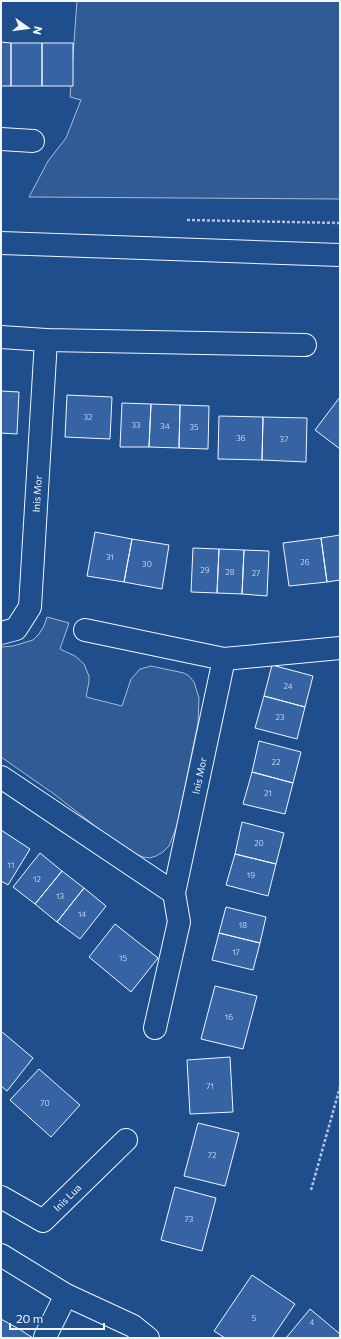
<svg xmlns="http://www.w3.org/2000/svg" width="341" height="1339" viewBox="0 0 341 1339" font-family="Commissioner,sans-serif">
  <rect width="100%" height="100%" fill="#1f4e8c"/>
  <path fill="#305b95" stroke="#a8bbd7" d="M77,1h263v198l-311,-2 19,-36 18,-23 15,-38 -11,-3z
    M47,617l22,6 -9,26 15,7 9,8 5,12v6l-3,15 36,9 9,-27 9,-10 11,-3 33,7 5,3 5,6 5,16 -1,25 -21,103 -8,20 -6,6 -7,4 -6,2 -7,-1 -20,-9 -69,-54 -53,-37v-110l12,-1 20,-6 6,-6 5,-8z"/>
  <path fill="#3563a3" stroke="#f2f6ff" d="M1,42l10,1v43h-10z
    M11,43h31v43h-31z
    M42,43h31v43h-31z
    M1,391l18,1 -2,42 -16,-1z
    M67,395l45,2 -2,42 -45,-2z
    M340,397v52l-25,-19z
    M122,403l29,1 -2,43h-29z
    M151,404l29,1 -1,43 -30,-1z
    M180,405l29,1 -1,43 -29,-1z
    M219,416l44,1 -1,43 -44,-1z
    M263,417l44,1 -1,44 -44,-2z
    M95,532l37,7 -8,43 -37,-6z
    M340,535v45l-13,2 -6,-44z
    M321,538l6,44 -38,4 -6,-43z
    M132,539l37,6 -7,44 -38,-7z
    M193,548l26,1 -2,44 -26,-1z
    M219,549l25,1 -2,44 -25,-1z
    M244,550l25,1 -2,45 -25,-2z
    M272,665l41,11 -8,31 -41,-11z
    M264,696l41,11 -8,32 -42,-11z
    M259,741l42,11 -8,31 -41,-11z
    M252,772l41,11 -8,31 -42,-10z
    M242,822l42,11 -8,31 -41,-10z
    M1,830l29,19 -22,36 -7,-4z
    M40,853l22,18 -27,33 -22,-17z
    M235,854l41,10 -8,32 -42,-11z
    M62,871l22,17 -27,34 -22,-18z
    M84,888l22,18 -26,33 -23,-17z
    M226,907l40,10 -6,26 -41,-10z
    M115,924l43,34 -27,34 -42,-35z
    M219,933l41,10 -7,27 -41,-10z
    M215,986l42,10 -14,53 -42,-10z
    M1,1031l32,27 -26,33 -6,-5z
    M230,1057l3,55 -43,2 -3,-54z
    M39,1069l41,36 -29,32 -41,-37z
    M198,1123l41,10 -14,53 -41,-10z
    M175,1187l41,11 -14,53 -41,-11z
    M252,1275l43,29 -23,34h-47l-11,-7z
    M310,1309l30,25v4h-54z
    M1,1319l18,10 14,9h-32z"/>
  <g fill="none" stroke-linecap="round" stroke-linejoin="round">
    <g stroke="#f2f6ff" stroke-width="24">
      <g id="minor">
        <path d="M1,139l32,2"/>
        <path d="M1,337l45,3 259,5"/>
        <path d="M85,630l139,29 116,-11"/>
        <path id="s1" d="M1,633l15,-4 14,-22 16,-267"/>
        <path d="M1,777l173,116"/>
        <path id="s2" d="M155,1028l24,-106 -5,-29 50,-234"/>
        <path id="s3" d="M1,1197l42,24 83,-81"/>
        <path d="M1,1255l65,40 67,31 15,12"/>
        <path d="M45,1337l21,-42"/>
      </g>
    </g>
    <g stroke="#f2f6ff" stroke-width="24">
      <path id="major" d="M1,243l339,12"/>
    </g>
    <path stroke="#b3c4dc" stroke-width="2.5" stroke-dasharray="3 2" stroke-linecap="butt" d="M187,220l153,3
      M311,1190l29,-103"/>
    <use href="#minor" stroke="#1f4e8c" stroke-width="22"/>
    <use href="#major" stroke="#1f4e8c" stroke-width="22"/>
  </g>
  <g text-anchor="middle" stroke-width="3" stroke-linejoin="round" paint-order="stroke">
    <g font-size="8" fill="#c3d1e8">
      <text x="88" y="420">32</text>
      <text x="136" y="428">33</text>
      <text x="165" y="429">34</text>
      <text x="194" y="430">35</text>
      <text x="241" y="441">36</text>
      <text x="284" y="442">37</text>
      <text x="110" y="560">31</text>
      <text x="305" y="565">26</text>
      <text x="147" y="567">30</text>
      <text x="205" y="573">29</text>
      <text x="230" y="575">28</text>
      <text x="256" y="576">27</text>
      <text x="288" y="689">24</text>
      <text x="280" y="720">23</text>
      <text x="276" y="765">22</text>
      <text x="268" y="796">21</text>
      <text x="259" y="846">20</text>
      <text x="11" y="868">11</text>
      <text x="251" y="878">19</text>
      <text x="37" y="882">12</text>
      <text x="60" y="899">13</text>
      <text x="82" y="917">14</text>
      <text x="243" y="928">18</text>
      <text x="236" y="955">17</text>
      <text x="123" y="961">15</text>
      <text x="229" y="1020">16</text>
      <text x="210" y="1089">71</text>
      <text x="45" y="1106">70</text>
      <text x="212" y="1158">72</text>
      <text x="189" y="1222">73</text>
      <text x="254" y="1321">5</text>
      <text x="312" y="1325">4</text>
    </g>
    <g font-size="10" fill="#f2f6ff" stroke="#1f4e8c">
      <text dy="4" stroke="none"><textPath href="#s1" startOffset="155">Inis Mor</textPath></text>
      <text dy="4" stroke="none"><textPath href="#s2" startOffset="258">Inis Mor</textPath></text>
      <text dy="4" stroke="none"><textPath href="#s3" startOffset="82">Inis Lua</textPath></text>
    </g>
  </g>
  <rect width="341" height="1339" fill="none" stroke="#f2f6ff" stroke-width="4"/>
  <g transform="translate(28 28) rotate(104)" stroke="#1f4e8c" stroke-width="3" paint-order="stroke">
  <path d="M0-3L7 15L0 10L-7 15Z" fill="#f2f6ff"/>
  <text y="-6" font-size="11" font-weight="bold" text-anchor="middle" fill="#f2f6ff">N</text>
  </g>
  <path d="M10 1323v6h94v-6" fill="none" stroke="#f2f6ff" stroke-width="2"/>
  <text x="16" y="1323" font-size="12" fill="#f2f6ff" stroke="#1f4e8c" stroke-width="3" paint-order="stroke">20 m</text>
</svg>
